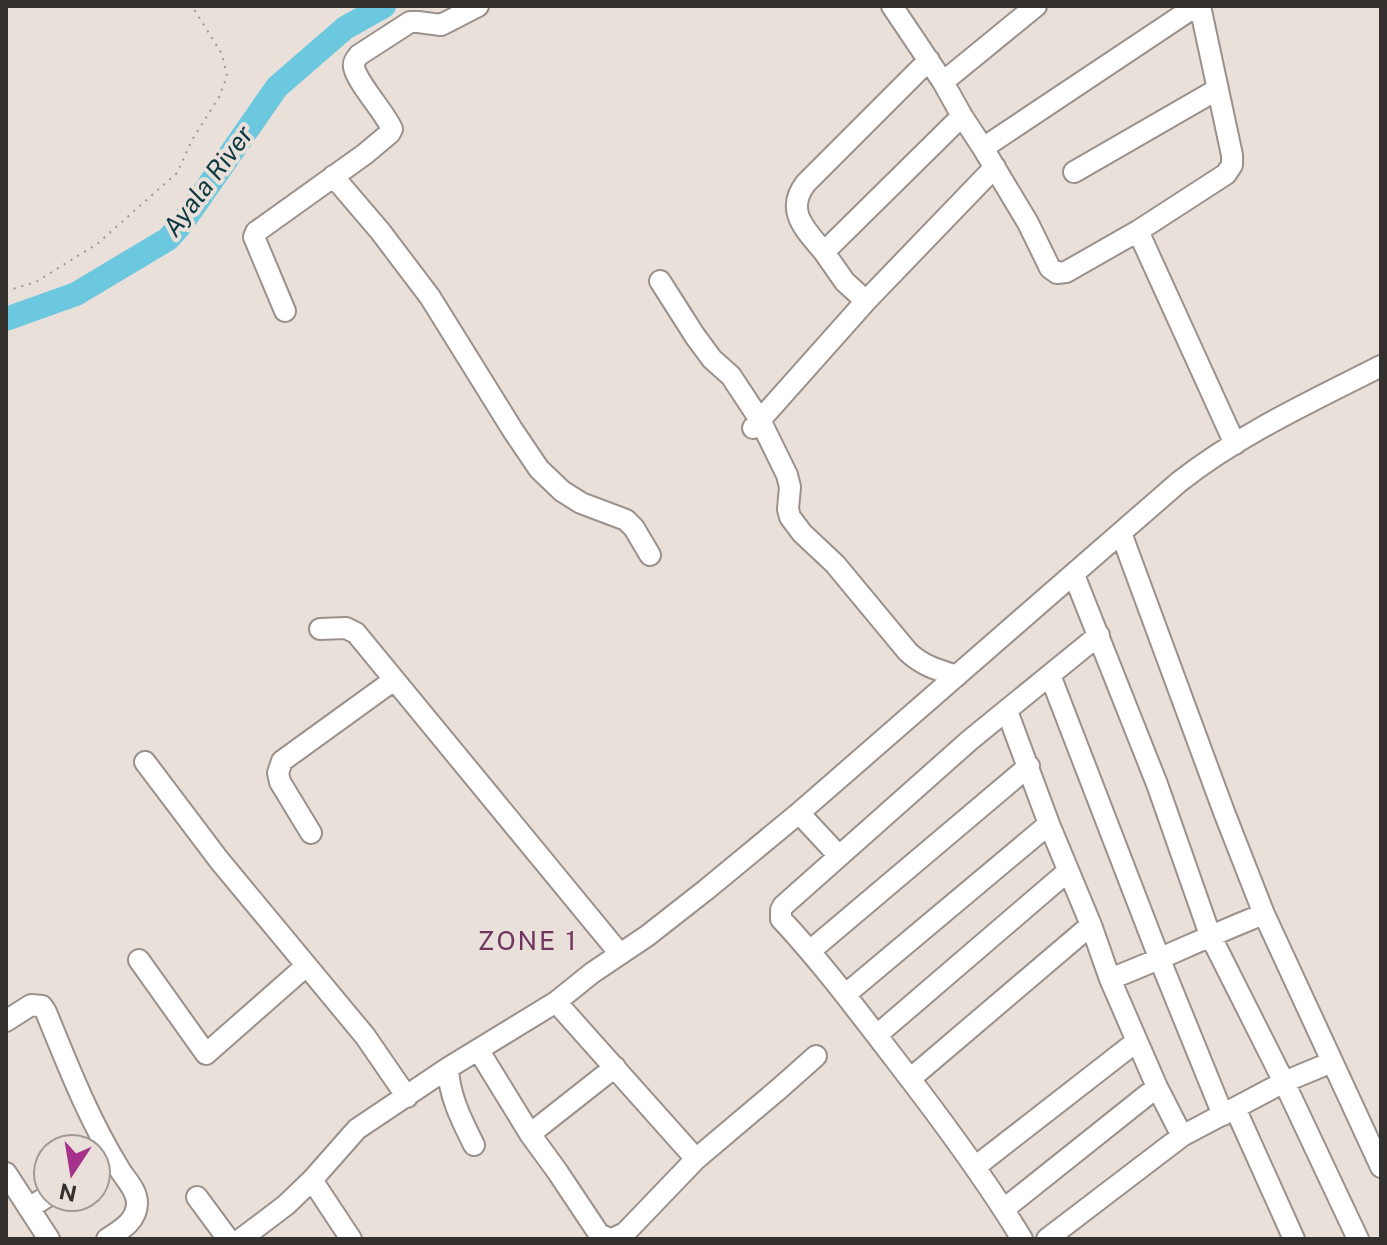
<svg xmlns="http://www.w3.org/2000/svg" width="1387" height="1245" viewBox="0 0 1387 1245" font-family="'Public Sans',sans-serif">
  <rect width="100%" height="100%" fill="#eae0da"/>
  <g fill="none" stroke-linecap="round" stroke-linejoin="round">
    <path stroke="#6cc8df" stroke-width="24" d="M6,319l70,-25 92,-55 15,-17 94,-135 68,-59 39,-22"/>
    <g stroke="#9b918c" stroke-width="24">
      <path id="minor" d="M892,6l51,76 19,34 21,32 45,75 22,45 7,5 9,-1 72,-41 88,-57 6,-9v-10l-32,-149
        M943,82l93,-76
        M983,148l213,-142
        M1074,172l144,-83
        M333,176l47,55 50,66 82,132 27,40 23,22 19,12 45,17 8,8 16,27
        M1138,231l97,213
        M824,252c-18,-22 -40,-41 -18,-69l123,-123
        M660,281l35,55 17,23 19,17 29,44 27,55 3,12 -2,22 2,8 12,16 33,31 73,88c15,14 30,18 49,24
        M866,301l-21,-19 -21,-30 138,-136
        M285,311l-31,-74 2,-5 109,-78 25,-21 2,-4c-8,-18 -35,-46 -38,-62 -1,-6 2,-8 5,-12l51,-33h8l23,3 37,-19
        M753,428l113,-127 129,-134
        M1121,533l103,279 40,102 117,253
        M1074,575l83,209 53,151 74,147 74,157
        M320,629l26,-1 10,5 264,321
        M1050,675l110,285 63,155
        M1007,711l42,113 42,101 19,54 47,108 25,49
        M145,762l74,98 146,176 42,61
        M799,813l40,43
        M311,833l-31,-51 -2,-9 4,-12 112,-81
        M810,951l219,-185
        M139,960l67,94 100,-88
        M1110,979c52,-20 102,-45 154,-65
        M846,994l203,-170
        M556,1002l140,157
        M6,1021l25,-16 11,1 4,6c22,54 43,108 74,158 6,10 17,20 17,33 0,18 -16,27 -30,36
        M877,1035l190,-163
        M479,1051l51,83 27,37 42,63 10,5
        M448,1068c1,28 14,53 26,77
        M910,1079l181,-154
        M1235,1108l59,131
        M530,1134l85,-67
        M975,1167l162,-126
        M6,1173l43,66
        M312,1180l39,59
        M197,1197l31,42
        M29,1208l19,-12
        M1004,1209l153,-122
        M241,1239l45,-34 26,-25 45,-51 91,-61 108,-66 36,-29 55,-37 60,-47 92,-76 380,-331c61,-48 133,-81 202,-116
        M612,1239l13,-6 71,-74 84,-71 36,-32
        M1022,1239c-38,-63 -83,-123 -128,-181 -37,-48 -72,-95 -113,-139v-9l2,-4 187,-166 129,-105
        M1047,1239l135,-103 102,-54 48,-20"/>
    </g>
    <path stroke="#9e9692" stroke-width="2" stroke-dasharray="2 6" stroke-linecap="butt" d="M6,291l30,-9 61,-38 80,-71 15,-33 27,-43 8,-21 -5,-22 -30,-48"/>
    <use href="#minor" stroke="#fff" stroke-width="20"/>
  </g>
  <g text-anchor="middle" stroke-width="8" stroke-linejoin="round" paint-order="stroke">
    <g font-size="26" font-style="italic" fill="#0c3842" stroke="#eae0da">
      <text transform="translate(208 181) rotate(-53)" y="9">Ayala River</text>
    </g>
    <g font-size="26" letter-spacing="2" fill="#703660" stroke="#eae0da">
      <text x="528" y="950">ZONE 1</text>
    </g>
  </g>
  <rect width="1387" height="1245" fill="none" stroke="#34302e" stroke-width="16"/>
  <g transform="translate(72 1173) rotate(192)"><circle r="38" fill="#eae0da" stroke="#a19a95" stroke-width="2"/>
  <path d="M0-6L14 30L0 20L-14 30Z" fill="#a6318a"/>
  <text y="-12" font-size="22" font-weight="bold" text-anchor="middle" fill="#34302e">N</text>
  </g>
</svg>
